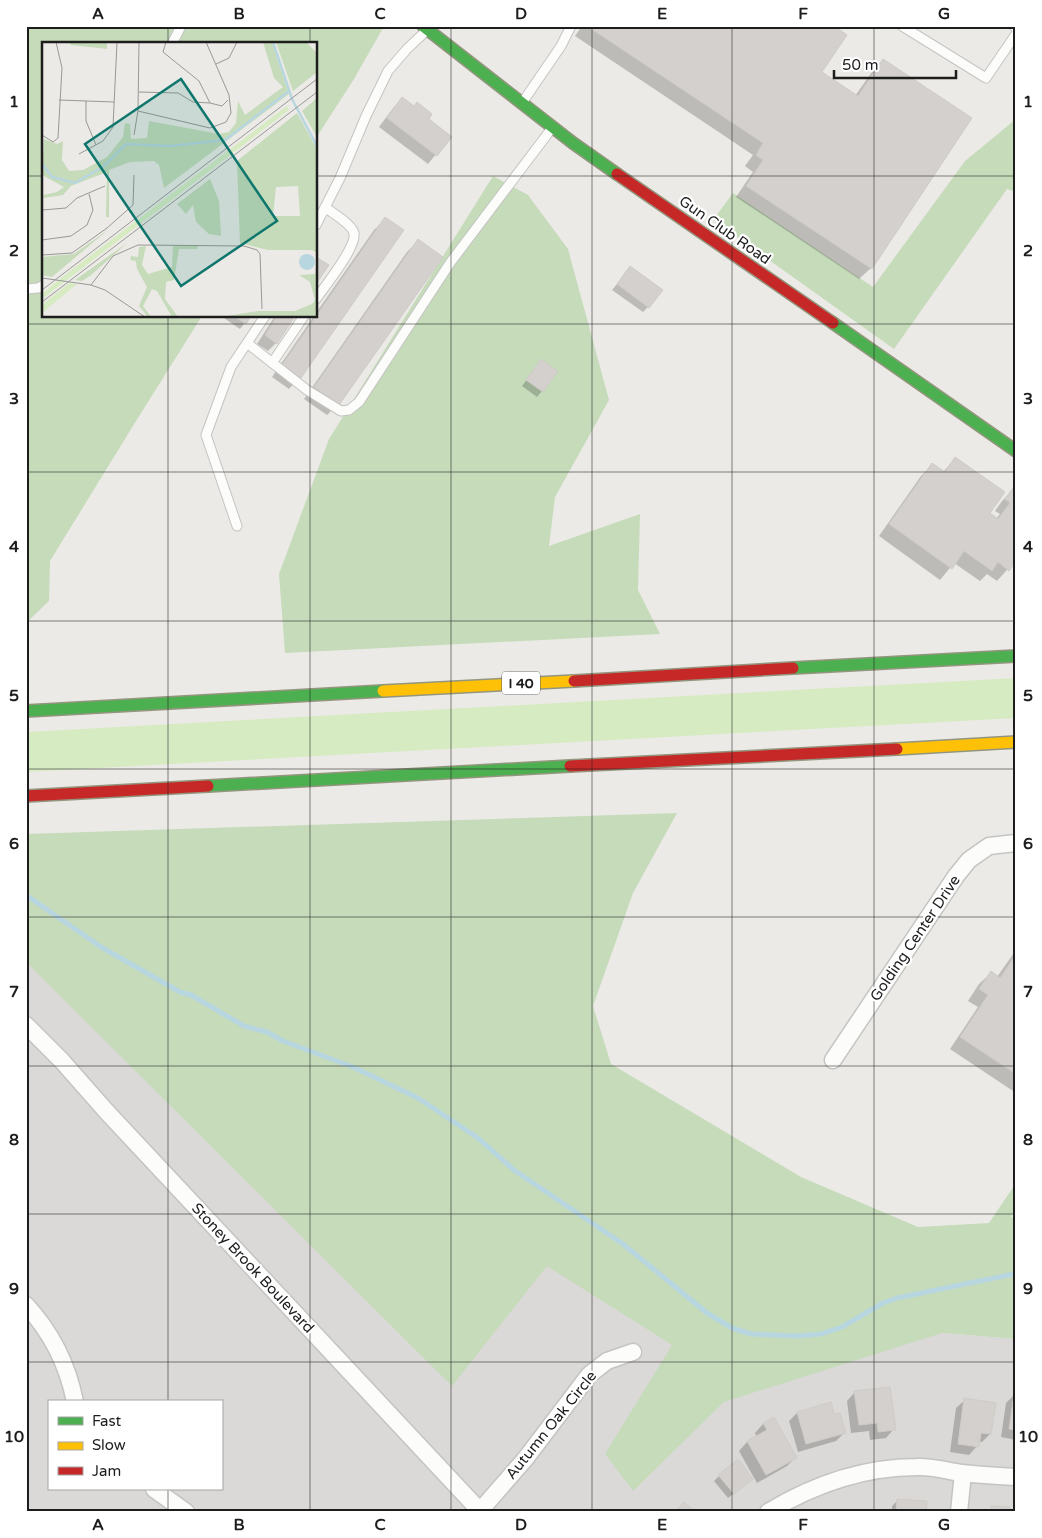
<svg xmlns="http://www.w3.org/2000/svg" width="1042" height="1538" viewBox="0 0 1042 1538" font-family="'Varela Round',sans-serif">
  <rect width="100%" height="100%" fill="#eceae6"/>
  <path fill="#dbd9d7" fill-rule="evenodd" d="M26,909l916,424 74,6v173h-990zM49,1402h172v87h-172z"/>
  <path fill="#d7ebc3" d="M1016,678v40l-990,54v-40z"/>
  <path fill="#c5dbba" d="M26,26h356l1,2 -29,51 -38,59v-94h-272v272h158l-66,105 -86,140 -1,40 -23,22z
    M1016,119v73l-9,-3 -113,160 -181,-129 20,-27 140,94 92,-126z
    M493,176l35,19 40,54 41,151 -54,97 -6,49 91,-32 -2,76 22,44 -375,19 -6,-79 50,-135z
    M677,813l-44,80 -40,113 18,58 190,113 117,50 71,-4 27,-40v27l-5,7 5,1v121l-74,-6 -218,69 -91,89 -28,-37 67,-109 -125,-79 -95,120 -426,-424v-128z"/>
  <path fill="#0003" d="M582,26h250l-11,47 34,23 17,-24 11,-12 87,59 -99,149 -12,11 -123,-82 17,-25 -8,-6 8,-11 -178,-119z
    M402,99l48,38 -22,27 -49,-37 15,-20z
    M385,219l-85,158 -11,12 -17,-12 42,-61h2v-3l58,-83z
    M418,241l-80,163 -11,11 -23,-16 103,-147z
    M630,268l18,39 -5,5 -31,-22z
    M221,316h29l-10,13z
    M275,316h19l-18,27 -8,8 -11,-7z
    M541,360l1,31 -5,6 -15,-11z
    M956,458l32,55 8,6 4,-5 -5,-3 7,-10 11,-11 3,2v74l-3,-3 -16,18 -10,-7 -7,7 -26,-18 -14,17 -61,-44 42,-60 11,-11 11,7z
    M1016,950v143l-66,-44 28,-42 -10,-6 11,-17 12,-11 6,4z
    M855,1392l39,37 -8,9 -16,2 -1,-9 -18,2 -4,-32z
    M1014,1395h2v45l-15,-3 5,-34z
    M965,1400l25,34 -8,8 -4,-1 -1,5 -8,9 -19,-3 6,-44z
    M797,1413l37,3 10,17 -8,8 -38,11 -9,-31z
    M774,1418l22,39 -9,9 -30,17 -18,-32 8,-9 10,-5 -2,-4 8,-9z
    M719,1476l27,8 -18,14 -14,-17z
    M897,1501l28,11h-33v-6z"/>
  <g fill="none" stroke-linecap="round" stroke-linejoin="round">
    <path stroke="#b8d6e0" stroke-width="5" d="M26,895l75,52 79,45 11,3 53,31 23,6 16,9 70,26 65,31 60,40 36,32 109,74 84,69 25,15 19,6 47,2 23,-2 21,-7 41,-24 14,-5 112,-23 7,-1"/>
  </g>
  <path fill="#d3d0cd" stroke="#cfccc7" d="M587,26h247l13,9 -25,37 36,24 25,-37 89,59 -100,151 -126,-83 17,-26 -7,-5 7,-12z
    M402,97l12,9 3,-4 15,12 -3,5 23,18 -15,19 -50,-38z
    M385,217l19,13 -103,148 -19,-13z
    M418,239l25,18 -104,148 -25,-18z
    M316,257l13,8 -13,19z
    M630,266l33,24 -14,18 -32,-24z
    M234,316h17l-5,8z
    M277,316h18l-18,28 -12,-9z
    M541,359l17,12 -15,21 -17,-12z
    M955,457l50,35 -15,21 8,6 12,-16 -5,-4 8,-11 3,2v71l-7,10 -11,-9 -6,9 -28,-20 -12,18 -63,-45 43,-61 13,9z
    M1016,954v120l-56,-37 28,-42 -9,-6 12,-18 9,7z
    M890,1387l6,43 -18,2 -1,-9 -18,2 -5,-34z
    M1014,1394h2v36l-7,-1z
    M964,1398l32,5 -5,31 -10,-1 -2,14 -21,-3z
    M831,1402l3,12 6,-1 6,20 -40,11 -9,-32z
    M774,1417l23,41 -31,17 -19,-34 20,-11 -4,-7z
    M738,1459l15,20 -19,15 -16,-19z
    M897,1499l30,2 -1,11h-30z
    M684,1502l11,10h-21z
    M991,1506l19,1 -1,5h-18z"/>
  <g fill="none" stroke-linecap="round" stroke-linejoin="round">
    <g stroke="#c4c4c2" stroke-width="11">
      <path id="lane" d="M902,26l84,52 30,-44
        M1014,26l2,2
        M172,44l9,-18
        M522,103l39,-57 10,-20
        M316,225l24,-47 26,-62 22,-45 19,-22 20,-19
        M26,289l12,-1 6,-3
        M316,299c9,-13 41,-52 38,-66 -2,-9 -22,-20 -29,-26
        M247,343l60,47 34,21 8,-1 10,-8 91,-139 102,-135
        M272,363l32,-47
        M237,526l-31,-91 25,-68 34,-51"/>
    </g>
    <g stroke="#c4c4c2" stroke-width="19">
      <path id="street" d="M26,1025l36,36 44,50 374,400
        M833,1060l123,-184 13,-16 20,-14 27,-3
        M26,1305c25,27 42,61 49,97
        M154,1489l32,23
        M479,1512l47,-54 63,-83 18,-14 26,-9
        M768,1512c45,-27 96,-45 149,-45 15,-1 30,4 45,6 18,2 36,3 54,4
        M959,1512l4,-39"/>
    </g>
    <g stroke="#93967e" stroke-width="14">
      <path id="fast" d="M423,26l150,117 44,31
        M833,323l183,128
        M793,668l223,-12
        M26,711l357,-20
        M208,786l362,-20"/>
    </g>
    <g stroke="#93967e" stroke-width="14">
      <path id="slow" d="M383,691l191,-10
        M897,749l119,-7"/>
    </g>
    <g stroke="#93967e" stroke-width="14">
      <path id="jam" d="M617,174l216,149
        M574,681l219,-13
        M570,766l327,-17
        M26,796l182,-10"/>
    </g>
    <use href="#lane" stroke="#fcfcfb" stroke-width="9"/>
    <use href="#street" stroke="#fcfcfb" stroke-width="16"/>
    <use href="#fast" stroke="#4caf50" stroke-width="11"/>
    <use href="#slow" stroke="#ffc107" stroke-width="11"/>
    <use href="#jam" stroke="#c62828" stroke-width="11"/>
  </g>
  <path fill="none" stroke="#1d1d1d" stroke-width="1" stroke-opacity="0.55" d="M168,26v18M310,26v18M451,26v1486M592,26v1486M732,26v1486M874,26v1486M26,176h18M316,176h700M168,316v1086M310,316v1196M26,324h990M26,472h990M26,621h990M26,769h990M26,917h990M26,1066h990M26,1214h990M26,1362h990M168,1489v23"/>
  <g text-anchor="middle" stroke-width="4.5" stroke-linejoin="round" paint-order="stroke">
    <rect fill="#fff" stroke="#616161" stroke-width="1" x="502" y="671.5" width="38" height="23" rx="4"/>
    <g font-size="14" font-weight="bold" fill="#1d1d1d">
      <text x="521" y="688">I 40</text>
    </g>
    <g font-size="15" fill="#1d1d1d" stroke="#fff">
      <text transform="translate(725 230) rotate(35)" y="5">Gun Club Road</text>
      <text transform="translate(915 938) rotate(-56)" y="5">Golding Center Drive</text>
      <text transform="translate(253 1268) rotate(47)" y="5">Stoney Brook Boulevard</text>
      <text transform="translate(551 1425) rotate(-51)" y="5">Autumn Oak Circle</text>
    </g>
  </g>
  <g transform="translate(42 42)">
    <rect width="275" height="275" fill="#eceae6"/>
    <path d="M245,64l2,4 -247,189v-5l19,-16zM27,241l8,1 -35,29v-8z" fill="#d7ebc3"/>
    <path d="M27,0h38v7l-36,-4zM221,0h9l17,52 -125,94 -5,-23 -5,-4 -24,1 -21,8v47h-3l1,-45 -36,14 -8,9 -19,3 -1,-3 14,-3 7,-5 -22,-12 2,-36 13,5 6,-3 -1,19 7,11 14,-1 24,-13 16,-20 2,-14 5,1 1,15 16,-1 2,-17 70,13 10,-2 7,-9 2,-22 7,14 38,-28 -9,-9zM234,0h30l11,11v19l-24,19zM275,56v39l-15,-26zM255,71l20,36v104l-5,-3h-44l-28,-7 -3,-82zM256,144l2,30h-27l3,-29zM168,137l9,22 2,35 -12,-2 -13,-12 -3,-17 -7,9 -9,-10zM67,187l-57,48 -10,-2v-18l32,-3zM85,201l-37,33 -8,5 -7,-1zM131,203h25l-1,4h-18l-5,31 -8,2 -1,17 13,18h-6l-15,-26 -5,-2 -9,17 8,11h-3l-9,-11 8,-19 -10,-18 -1,-8 -6,-1 1,-4 7,1 1,-10 7,-1 -4,19 6,9 24,-7zM275,217v58h-96l37,-6h37l17,-7 3,-4 -5,-18 -11,-7 16,-1z" fill="#c5dbba" fill-rule="evenodd"/>
    <path d="M257 220a8 8 0 1 1 16 0a8 8 0 1 1-16 0Z" fill="#b8d6e0"/>
    <path fill="none" stroke="#b8d6e0" stroke-width="2.5" d="M231,0l19,57 25,47M0,122l10,13 23,6 29,-17 22,-22 44,2 55,-6 64,-49"/>
    <path fill="none" stroke="#999896" stroke-width="1" d="M124,0l-3,10 36,29 11,22 12,3 6,-6M174,22l13,-6 8,-16M97,50l39,1 15,9 17,1M17,58l55,2M44,59v20l10,24M96,69l72,17 16,-6 5,-9 -2,-18 -23,-53M0,93l11,7 5,-4 4,-70 -6,-26M92,93l4,-24 1,-69M37,112l24,-13 10,-14 4,-85M0,168l24,-2 11,-10 28,-12M0,198l29,-4 16,-11 6,-15 -4,-16M0,213l30,-2 35,-25 26,-23 1,-30M0,236l49,7 14,5 40,27M49,243l22,-29 25,-11 106,1 13,4 3,4 2,55M0,248l275,-211M0,260l275,-210"/>
    <path fill="#0f766e" fill-opacity="0.15" stroke="#0f766e" stroke-width="2.5" d="M139,37l96,142 -96,65 -96,-142z"/>
    <rect width="275" height="275" fill="none" stroke="#1d1d1d" stroke-width="2.5"/>
  </g>
  <rect width="1042" height="1538" fill="none" stroke="#ffffff" stroke-width="55"/>
  <rect x="48" y="1400" width="175" height="90" fill="#ffffff" stroke="#a5a5a5"/>
  <rect x="58" y="1417" width="25" height="8" fill="#4caf50" stroke="#a5a5a5"/>
  <text x="92" y="1426" font-size="15" fill="#1d1d1d">Fast</text>
  <rect x="58" y="1442" width="25" height="8" fill="#ffc107" stroke="#a5a5a5"/>
  <text x="92" y="1450" font-size="15" fill="#1d1d1d">Slow</text>
  <rect x="58" y="1467" width="25" height="8" fill="#c62828" stroke="#a5a5a5"/>
  <text x="92" y="1476" font-size="15" fill="#1d1d1d">Jam</text>
  <path d="M834 70v8h122v-8" fill="none" stroke="#1d1d1d" stroke-width="2.5"/>
  <text x="842" y="70" font-size="15" fill="#1d1d1d" stroke="#ffffff" stroke-width="4" paint-order="stroke">50 m</text>
  <rect x="28" y="28" width="986" height="1482" fill="none" stroke="#1d1d1d" stroke-width="2"/>
  <g font-size="16" text-anchor="middle" font-weight="bold" fill="#1d1d1d">
    <text x="98" y="19">A</text>
    <text x="239" y="19">B</text>
    <text x="380" y="19">C</text>
    <text x="521" y="19">D</text>
    <text x="662" y="19">E</text>
    <text x="803" y="19">F</text>
    <text x="944" y="19">G</text>
    <text x="14" y="107">1</text>
    <text x="1028" y="107">1</text>
    <text x="14" y="256">2</text>
    <text x="1028" y="256">2</text>
    <text x="14" y="404">3</text>
    <text x="1028" y="404">3</text>
    <text x="14" y="552">4</text>
    <text x="1028" y="552">4</text>
    <text x="14" y="701">5</text>
    <text x="1028" y="701">5</text>
    <text x="14" y="849">6</text>
    <text x="1028" y="849">6</text>
    <text x="14" y="997">7</text>
    <text x="1028" y="997">7</text>
    <text x="14" y="1145">8</text>
    <text x="1028" y="1145">8</text>
    <text x="14" y="1294">9</text>
    <text x="1028" y="1294">9</text>
    <text x="14" y="1442">10</text>
    <text x="1028" y="1442">10</text>
    <text x="98" y="1530">A</text>
    <text x="239" y="1530">B</text>
    <text x="380" y="1530">C</text>
    <text x="521" y="1530">D</text>
    <text x="662" y="1530">E</text>
    <text x="803" y="1530">F</text>
    <text x="944" y="1530">G</text>
  </g>
</svg>
